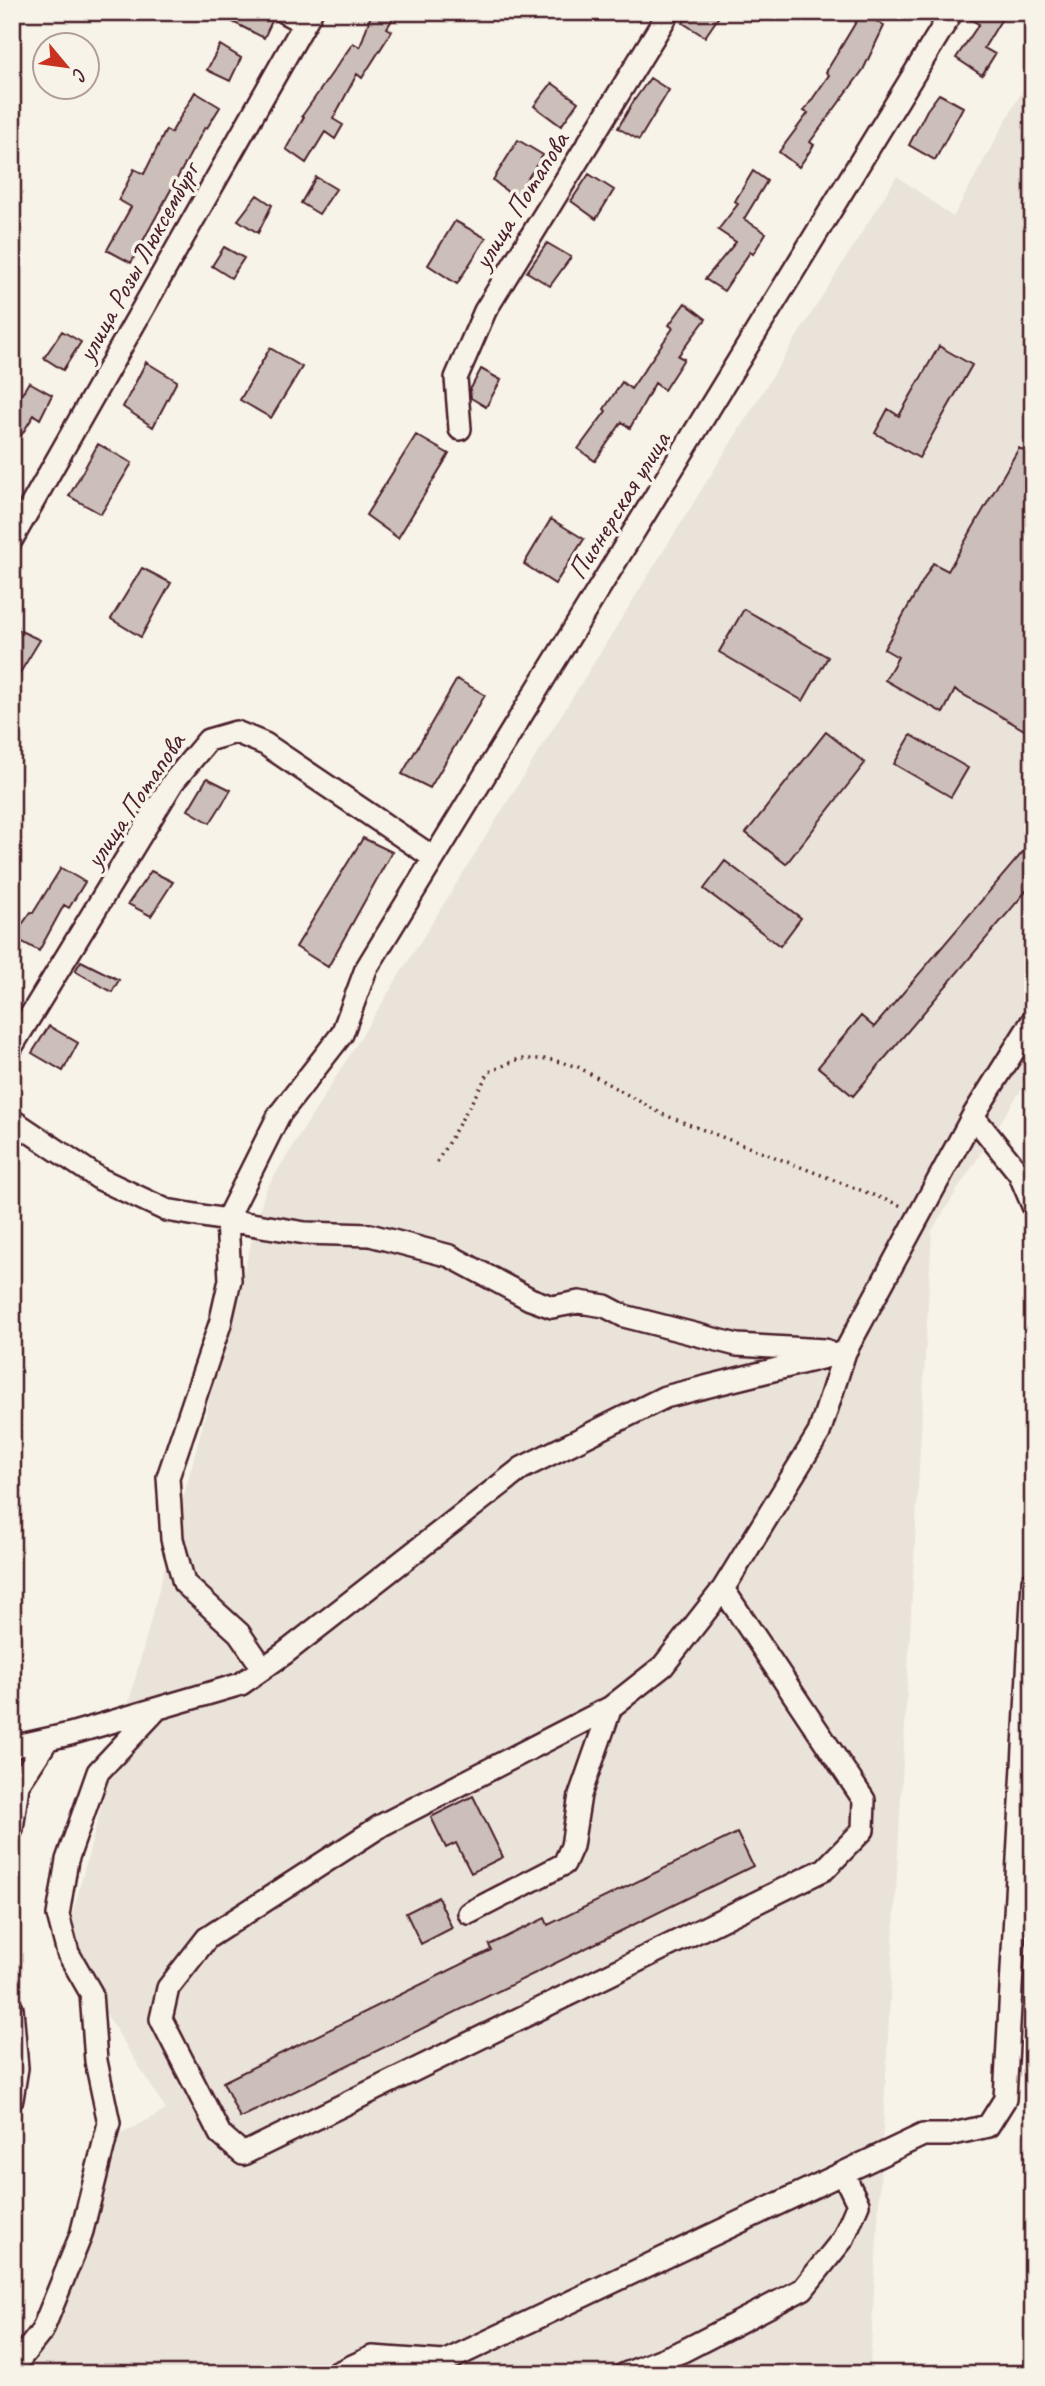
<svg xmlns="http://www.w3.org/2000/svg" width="1045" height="2386" viewBox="0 0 1045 2386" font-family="Caveat,sans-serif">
  <rect width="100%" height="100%" fill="#f7f3e8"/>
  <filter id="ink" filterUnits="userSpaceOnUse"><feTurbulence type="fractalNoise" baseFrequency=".0143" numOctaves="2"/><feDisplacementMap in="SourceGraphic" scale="14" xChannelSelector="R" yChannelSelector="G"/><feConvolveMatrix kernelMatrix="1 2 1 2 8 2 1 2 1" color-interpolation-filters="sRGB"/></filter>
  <g filter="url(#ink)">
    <path fill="#eae3da" d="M1033,71v1000l-101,159 -62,1136 -18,8h-831l74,-226 71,-38 -102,-164 201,-755 632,-1015 56,41z"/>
    <path fill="#ccbfb9" stroke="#4a1f2b" stroke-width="2" d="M239,12h26l7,4 1,3 -9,19 -31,-16z
      M372,12h25l-10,16 5,3 -30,47 -5,-4 -24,45 10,6 -8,14 -10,-7 -19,31 -20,-14 18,-32 -2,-1 51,-73 7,4z
      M690,12h32l-17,25 -22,-14z
      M862,12l22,14 -21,44 -53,72 4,3 -15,22 -20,-15 29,-39 -4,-2 25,-36 -3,-3z
      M965,12h41l-22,36 11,6 -13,21 -26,-17 23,-34 -15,-8z
      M220,45l21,13 -11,23 -23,-11z
      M650,78l19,12 -30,50 -21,-12 15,-26z
      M552,83l26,19 -17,24 -27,-20z
      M195,92l25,15 -13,21 -2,-1 -74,136 -24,-13 24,-43 -12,-7 15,-31 10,5 22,-44 5,3z
      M939,94l24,13 -28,53 -26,-15 18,-35z
      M518,140l25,15 -28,43 -22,-18z
      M753,171l14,10 -23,38 22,14 -13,21 -3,-2 -26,39 -19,-12 31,-37 -18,-12 20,-26 -3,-3z
      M589,174l25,16 -18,29 -25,-18z
      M316,177l20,12 -17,25 -18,-11z
      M257,195l15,10 -14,28 -20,-13z
      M455,221l31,17 -29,46 -29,-19z
      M547,243l24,14 -21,29 -23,-14z
      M224,247l20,11 -13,20 -19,-12z
      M685,303l21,16 -28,37 6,3 -20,31 -9,-7 -25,45 -8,-6 -27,39 -17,-12 28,-38 -2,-2 18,-27 9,7 42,-61 -4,-3z
      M62,331l19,11 -18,28 -19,-12z
      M939,346l33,19 -53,93 -44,-25 13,-24 11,7z
      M270,348l32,19 -31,51 -31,-18z
      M146,362l31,19 -24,46 -30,-20z
      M481,369l20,11 -15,27 -15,-9 -1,-8z
      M29,382l23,13 -12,24 -6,-4 -22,35v-40z
      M416,435l33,19 -51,84 -32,-23z
      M98,444l34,19 -31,51 -32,-18z
      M1019,448l14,8v279l-78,-45 -12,23 -58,-33 13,-23 -14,-8 49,-86 15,8z
      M551,519l33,20 -29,45 -31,-20z
      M142,568l29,15 -30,54 -30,-18z
      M744,609l84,48 -25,44 -84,-49z
      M12,627l28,13 -28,46z
      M457,679l28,16 -55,93 -28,-14z
      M826,732l39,31 -79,101 -40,-31z
      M911,735l57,33 -17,29 -57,-33z
      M207,778l24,12 -21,33 -22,-13z
      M363,838l29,14 -64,115 -32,-20z
      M1033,840v43l-180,213 -35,-29 43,-51 13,11z
      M725,861l76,57 -21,28 -76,-57z
      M61,868l24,14 -16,26 -5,-3 -25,46 -26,-14 18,-25 2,1z
      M151,871l22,11 -22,34 -23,-12z
      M81,961l38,19 -7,12 -37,-21z
      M49,1026l29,17 -15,28 -31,-18z
      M473,1796l30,61 -32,16 -15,-30 -10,5 -15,-31z
      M737,1833l16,33 -513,252 -17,-36 268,-132 -2,-5 56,-27 3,7z
      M438,1897l14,31 -31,16 -15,-31z"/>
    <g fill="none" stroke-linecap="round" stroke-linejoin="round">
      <g stroke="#4a1f2b" stroke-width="26">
        <path id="minor" d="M284,12l20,11
          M460,429l-4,-51 29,-67 184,-299
          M12,539l299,-527
          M12,1046l161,-264 35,-42 28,-8 29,12 169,114
          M973,1116l46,57 14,33
          M12,1120l88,59 66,31 139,23 65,2 80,21 80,43 22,8 27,-5 26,4 19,10 113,29 88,5
          M723,1589l141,211 -1,30 -38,39 -582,285 -23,-20 -59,-115 7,-31 39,-50 175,-113 229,-118 52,-41 60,-77 96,-156 26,-81 128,-236 60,-96
          M263,1668l-24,-35 -55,-50 -12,-44 -4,-62 52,-153 10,-44 -3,-61 52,-104 63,-81 24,-65 586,-957
          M12,1747l58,-13 171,-50 44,-31 237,-185 143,-71 180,-45
          M12,1829l6,-44 30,-46
          M469,1913l95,-49 8,-18 8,-51 31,-88
          M12,2009l5,59 -5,31
          M12,2369l30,-38 39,-96 28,-112 -13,-62 -5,-68 -23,-40 -10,-38 9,-55 31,-88 58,-62
          M335,2374l37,-17 72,5 479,-227h26l39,-9 17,-27 28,-518
          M625,2374l58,-23 120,-62 40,-50 15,-35 -15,-31"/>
      </g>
      <path stroke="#4a1f2b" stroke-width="3.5" stroke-dasharray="2 5" stroke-linecap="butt" d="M437,1162l52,-90 30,-13h30l29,8 84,47 240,92"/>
      <use href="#minor" stroke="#f7f3e8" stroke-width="21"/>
    </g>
  </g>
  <g text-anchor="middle" stroke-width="7" stroke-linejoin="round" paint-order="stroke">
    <g font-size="28" fill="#4a1f2b" stroke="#f7f3e8">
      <text transform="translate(520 200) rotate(-58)" y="10">улица Потапова</text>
      <text transform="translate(137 262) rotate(-61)" y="10">улица Розы Люксембург</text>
      <text transform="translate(618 505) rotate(-58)" y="10">Пионерская улица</text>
      <text transform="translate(134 800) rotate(-56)" y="10">улица Потапова</text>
    </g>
  </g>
  <rect width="1045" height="2386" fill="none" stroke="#f7f3e8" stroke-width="42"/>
  <rect x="21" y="21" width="1003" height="2344" fill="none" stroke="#4a1f2b" stroke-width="2.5" filter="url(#ink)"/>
  <g transform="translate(66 66) rotate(119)"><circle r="33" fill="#f7f3e8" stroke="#b29e9c" stroke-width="2"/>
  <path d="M0-5L12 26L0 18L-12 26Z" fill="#c8321e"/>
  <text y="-10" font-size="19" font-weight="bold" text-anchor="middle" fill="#4a1f2b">С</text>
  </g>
</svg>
